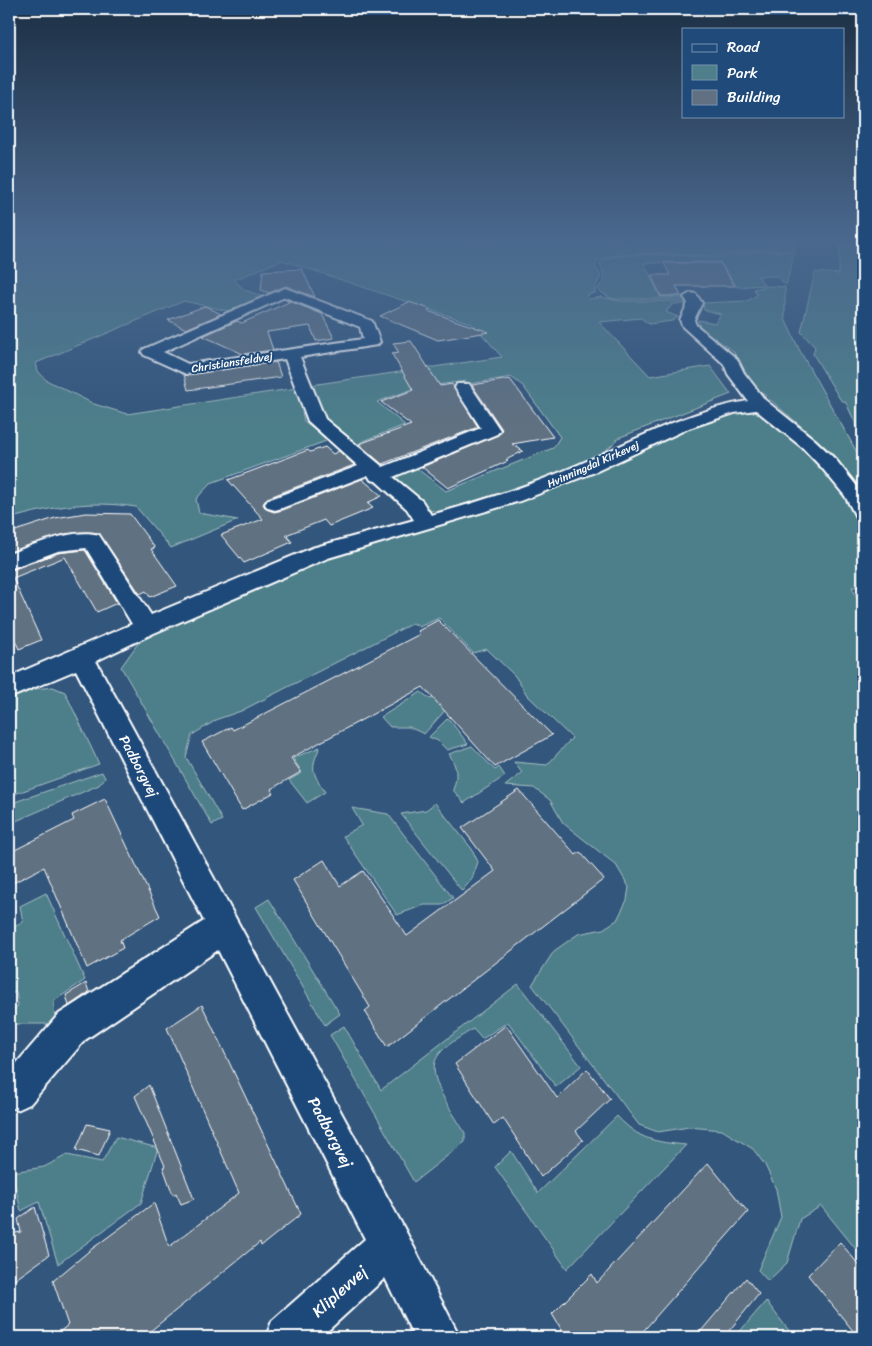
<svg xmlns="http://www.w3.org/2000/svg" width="872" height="1346" viewBox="0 0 872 1346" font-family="Sriracha,sans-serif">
  <rect width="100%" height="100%" fill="#33567c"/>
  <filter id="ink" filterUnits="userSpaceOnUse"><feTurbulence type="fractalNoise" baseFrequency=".02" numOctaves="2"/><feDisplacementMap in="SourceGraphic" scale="10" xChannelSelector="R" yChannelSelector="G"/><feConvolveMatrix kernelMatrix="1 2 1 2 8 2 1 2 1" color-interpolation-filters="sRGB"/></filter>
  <g filter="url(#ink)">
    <path fill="#4e7f8a" stroke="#a6bfc4" d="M9,240h788l-2,10h-37l-50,6 -53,-3 -44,3 -14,5 -2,5 6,10 -6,12v5l-9,2 4,4 11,-2 19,4h64l1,3h-12l-7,8 12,5 -6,4 -23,3 -8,-6 -42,4 51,54 60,-10 21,28 -113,44c-14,27 -145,63 -178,74l-12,-2 -32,-32v-6l19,-5 31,24 107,-43 7,-11 -37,-51 -12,-9 -42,7 -3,-3 -50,7 -39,14 28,23 -44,17 -5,5 -32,-30 -13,-32 191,-28 -29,-33 -191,-64 -48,20 11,10 19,7 -32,15 -48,-11 -148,62 2,8 8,9 48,24 33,10 170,-26 7,33 25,19 -118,43 -15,16 3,14 39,7 -67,28 -35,-41c-47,-7 -82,-1 -127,12z
      M840,244l23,3v192l-17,-36 -6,-4 -27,-45 2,-7 -14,-15 14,-60 24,2z
      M758,251l37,1 -9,33 -10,-9h-18l6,9 -27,2 -17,-25 -76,1 16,34h22l1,2h-71l-13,-8 -1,-3c10,-11 6,-13 1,-24 11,-17 96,-6 117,-7 14,-1 28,-4 42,-6z
      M769,286l16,1v32l15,32 63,112v28l-33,-40 -77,-66 -20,-34 -33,-23 -2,-8 17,3 6,-9 -17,-4 -1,-7 44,-2 10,-6 -3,-6z
      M740,411l20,2 45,35 34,38 24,44v57h-11l11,24v647l-42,-52 -21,13 -13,44 -19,18 -10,-11 23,-53 -5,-28 -11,-24 -12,-16 -31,-19 -33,-3 -31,5 -19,-7 -107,-140 22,-34 24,-17 25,-5 14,-9 10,-20 2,-13 -13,-22 -53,-42 -13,-23 -16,-12 -29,-2 17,-13 -8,-11 33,3 25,-27 -45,-43 -12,-19 -28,-27 -14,4 -34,-35 -20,9 -6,-4 -172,88 -23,8 -26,16 -6,22 36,63 -10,5 -91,-158 20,-28 178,-77 198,-59 63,-24 125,-58z
      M53,687l12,5 34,72 -90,32v-96l26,-11z
      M421,692l9,7 11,-4 8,11 -25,28 -15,-7h-19l-9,-10z
      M448,718l20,26 -21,6 -9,-9 -9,-4z
      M472,746l23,24 4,-3 6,9 -41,27 -11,-13c5,-14 4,-24 -4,-36z
      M320,747c-10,22 -8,25 5,45l-18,11 -18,-23 13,-7 -9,-15z
      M102,772l3,6 -6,7 -90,39v-20z
      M435,803l37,46 6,13 -6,17 -10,12 -61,-77 25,-4z
      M352,808l36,6 65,84 -11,7h-18l-27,10 -54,-79 19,-11z
      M46,893l39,87 -31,21 1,27 -9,-4h-37v-11l9,-7 -2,-14 -7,3v-65l14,-8 -3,-16z
      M269,899l71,115 -15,11 -69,-118z
      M518,984l63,82 -25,21 -48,-65 -26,17 -9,-10c-12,8 -34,19 -38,33 -6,20 20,53 30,71v9l-51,40 -84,-147 14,-9 37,64z
      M617,1116c22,24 38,26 69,29l-119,124 -72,-102 16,-16 27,42z
      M116,1137l42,11 -17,55 -83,61 -19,-62 -18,9 -9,-39 32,-5 23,-12 35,7z
      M766,1301l28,36h-59z"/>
    <path fill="#617181" stroke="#fff" d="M664,263h56l15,23h-59l5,10h-20l-10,-21h19z
      M302,269l13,28 -29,-11 -17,7 -8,-3 2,-19z
      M284,299l38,15 12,24 -18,3 -6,-15 -43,6 6,18 -30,4 -40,-18 34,-15 5,2 47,-21z
      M409,302l21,7 -2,2 61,21 -51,8 -58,-24z
      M205,306l16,8 -35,15 -18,-9z
      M411,341l29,45 12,-2 26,43 -96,37 -23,-20 52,-19 -30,-23 32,-12 -21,-36 7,-1 -6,-10z
      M276,362l5,15 -93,13 -4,-15z
      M510,379l43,58 -41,7 11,7 -17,9 2,1 -60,27 -26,-21 76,-32 4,-6 -30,-44z
      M325,447l8,7 6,-3 15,14 -87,33 -4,6 3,5 8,3 9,-2 79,-31 20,17 -15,7 6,5 -44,18 -5,-6 -38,15 6,7 -48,21 -23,-28 42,-16 -35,-39 80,-30 2,2z
      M86,513l44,1 25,34 -4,1 26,37 -27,11 -4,-6 -6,3 -41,-61 -10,-1 -24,2 -56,18v-19l46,-15z
      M85,550l32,53 -20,9 -32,-55 -52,21 28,62 -22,9 -10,-22v-56l49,-18z
      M438,620l114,115 -57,32 -72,-80 -132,71 10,14 -30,17 2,4 -31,17 -40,-68 29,-15 2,3 187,-96 -2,-3z
      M519,790l57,65 4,-3 24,27 -217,168 -22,-36 5,-4 -77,-127 31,-20 16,26 23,-15 44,65 88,-65 -33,-43z
      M105,799l55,117 -40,24 3,8 -36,20 -43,-101 -35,18v-32l65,-33 -2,-5z
      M86,983l3,9 -20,14 -3,-11z
      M202,1005l99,209 -40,32 -1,-4 -117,95h-90l15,-12 -15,-44 36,-30 65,-48 15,44 70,-54 -72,-165z
      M506,1025l51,73 30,-29 23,30 -34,32 7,9 -42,37 -38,-59 -9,7 -39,-61z
      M149,1085l45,114 -13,5 -5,-11 -3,2 -10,-28 2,-1 -30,-70z
      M87,1124l23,5 -11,27 -23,-6z
      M708,1163l40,49 -110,125h-72l-14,-23 40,-40 5,9z
      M35,1207l14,48 -40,29v-50l12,-2 -3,-13z
      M840,1242l23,28v67h-5l-50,-62z
      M746,1278l13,16 -35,43h-28z"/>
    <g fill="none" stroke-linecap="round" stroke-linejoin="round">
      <g stroke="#fff" stroke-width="4">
        <path id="lane" d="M859,240h4v2l-3,-1z"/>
      </g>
      <g stroke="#fff" stroke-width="4">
        <path id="street" d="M285,288l87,33 8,21 -3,3 -77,12 25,62 58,48 98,-39 -26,-40 2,-4h12l31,46 -3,4 -104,43 29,24 9,14c51,-14 101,-30 149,-51 55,-24 107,-53 168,-63l-20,-27 -4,-10 -41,-37 -3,-7 8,-17 -4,-6 7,-4 5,1 6,9 -8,17 2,5 41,34 7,14 21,27 50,40 21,20 27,34v25l-7,-2 -11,-21 -23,-28 -19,-20 -47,-38 -22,3 -45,15 -94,44 -75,29 -192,57 -174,75 -58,28 309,569 55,107h-46l-29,-59 -64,59h-55l6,-16 93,-82 -147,-289 -133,90 -55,64 -13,6 -8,-4v-34l50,-58 145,-93 -128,-251 -67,28v-21l123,-53 -46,-76 -28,3 -49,18v-15c25,-9 64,-26 90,-19l52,80 161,-67 102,-28 -7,-11 -31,-28 -5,-1 -3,-5 -86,33 -7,2 -7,-2 -3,-4 3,-4 90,-34 -50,-45 -23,-62 -99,15 -42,-19 -2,-3 2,-3zM285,297l75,30 3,12 -175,25 -25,-12z"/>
      </g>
      <use href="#lane" fill="#1f4a7a" fill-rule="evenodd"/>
      <use href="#street" fill="#1f4a7a" fill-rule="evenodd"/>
    </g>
  </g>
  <linearGradient id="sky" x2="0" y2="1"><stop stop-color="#1c2f44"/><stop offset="0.56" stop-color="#4a688e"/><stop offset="1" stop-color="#4a688e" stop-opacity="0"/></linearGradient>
  <rect width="872" height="428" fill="url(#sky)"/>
  <g text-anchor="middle" stroke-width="4" stroke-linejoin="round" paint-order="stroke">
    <g font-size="11" fill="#fff" stroke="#1f4a7a">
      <text transform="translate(232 362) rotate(-9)" y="4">Christiansfeldvej</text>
      <text transform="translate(593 464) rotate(-24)" y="4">Hvinningdal Kirkevej</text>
    </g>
    <g font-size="14" fill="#fff" stroke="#1f4a7a">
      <text transform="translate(139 766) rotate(62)" y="5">Padborgvej</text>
    </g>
    <g font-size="16" fill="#fff" stroke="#1f4a7a">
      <text transform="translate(331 1132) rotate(62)" y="6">Padborgvej</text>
      <text transform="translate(339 1291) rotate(-42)" y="6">Kliplevvej</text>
    </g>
  </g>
  <rect width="872" height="1346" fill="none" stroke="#1f4a7a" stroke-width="30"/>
  <rect x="15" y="15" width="842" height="1316" fill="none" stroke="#fff" stroke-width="2" filter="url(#ink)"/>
  <rect x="682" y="28" width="162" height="90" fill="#1f4a7a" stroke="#7992af"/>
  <rect x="692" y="44" width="25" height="8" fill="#1f4a7a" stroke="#7992af"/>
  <text x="727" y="52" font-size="15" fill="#ffffff">Road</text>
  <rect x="692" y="65" width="25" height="15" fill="#4e7f8a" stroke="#7992af"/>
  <text x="727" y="78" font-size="15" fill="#ffffff">Park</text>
  <rect x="692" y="90" width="25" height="15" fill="#617181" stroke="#7992af"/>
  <text x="727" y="102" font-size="15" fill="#ffffff">Building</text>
</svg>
